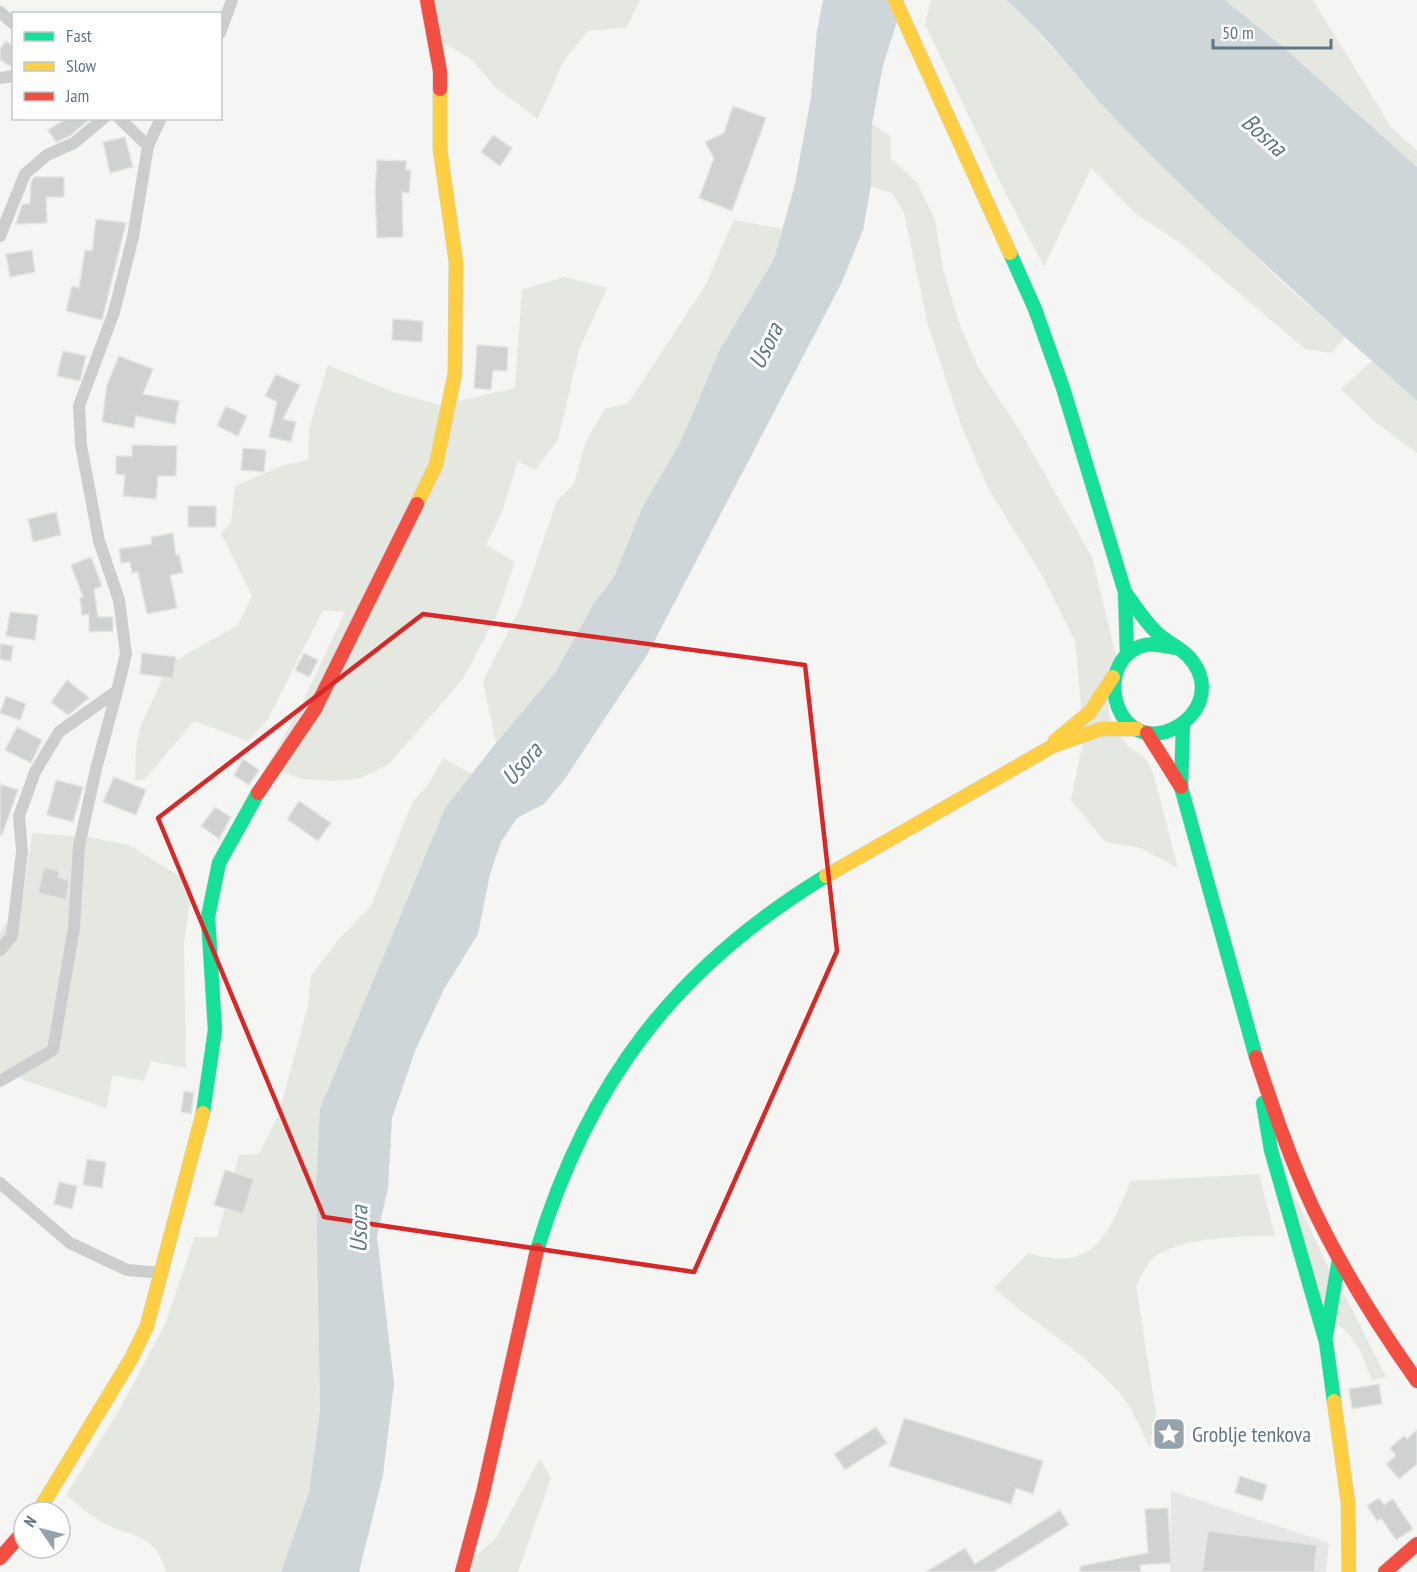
<svg xmlns="http://www.w3.org/2000/svg" width="1417" height="1572" viewBox="0 0 1417 1572" font-family="'PT Sans Narrow',sans-serif">
  <rect width="100%" height="100%" fill="#f5f5f3"/>
  <path fill="#e5e6e5" d="M1171,1491l158,52 -3,29h-156z"/>
  <path fill="#e4e8e1" d="M432,0h208l-13,27 -39,4 -25,31 -25,57 -43,-32 -25,-29 -36,-20z
    M931,0h75l16,14 94,106 168,164 61,53 -13,16 -27,-4 -126,-107 -43,-28 -45,-46 -47,99 -41,-79 -78,-164z
    M1225,0h88l78,127 26,24v16l-134,-120z
    M872,124l18,12 1,22 27,26 17,36 8,49 16,54 19,44 41,62 73,128 25,103 -9,33 1,22 5,14 15,18 16,11 8,14 25,96 -38,-20 -35,-6 -34,-42 13,-62 -9,-97 -32,-64 -55,-89 -27,-63 -33,-100 -24,-112 -11,-19 -22,-8z
    M734,220l48,9 -8,30 -55,92 -38,90 -39,67 -28,69 -20,26 -39,70 -59,70 -13,-62 38,-75 36,-106 17,-16 12,-43 19,-32 23,-6 77,-117z
    M564,277l43,11 -28,62 -21,90 -23,30 -17,-9 -16,51 -16,33 29,17 -18,52 -34,65 -75,86 -26,13 -27,3 -32,-2 -37,-12 33,-57 46,-98 -22,-2 -55,109 -20,22 -54,-20 -49,58 -10,2 1,-33 5,-23 28,-61 69,-39 14,-29 -31,-63 10,-11 4,-36 49,-21 24,-5 1,-31 19,-64 65,27 47,13 75,-17 7,-98z
    M1372,361l45,40v52l-42,-31 -34,-33z
    M443,758l29,16 -27,34 -63,151 -66,230 4,221 -11,82 -28,80h-115c-10,-40 -37,-34 -66,-51 -12,-7 -23,-18 -34,-26l55,-88 44,-83 30,-87h22l22,-82 20,-1 19,-38 30,-110 3,-30 28,-37 32,-33 41,-103 17,-19z
    M32,833l57,4 40,8 63,39 -8,61 2,123 -35,-7 -7,20 -31,-6 -7,33 -106,-36v-139l23,-38z
    M1259,1174l16,62c-34,0 -89,1 -118,19 -9,5 -16,22 -21,31l20,127 -6,34c-9,-17 -17,-37 -29,-52 -36,-44 -86,-70 -127,-107l34,-35c67,21 80,-19 103,-72z
    M1292,1197l5,4 34,72 -6,24 -4,4z
    M1341,1295h4l41,82 -14,3 -12,-30 -11,-16 -14,-12z
    M540,1459l11,19 -33,94h-60l38,-34z"/>
  <path fill="#ced6d9" d="M823,0h81l-21,65 -11,59 -1,62 -8,44 -21,52 -195,373 -83,125 -20,24 -27,14 -16,24 -11,32 -12,60 -34,55 -29,62 -23,67 -4,70 -11,48 17,148 -11,91 -24,97h-78l28,-80 11,-82 -4,-221 4,-80 125,-301 51,-65 59,-70 39,-70 20,-26 28,-69 39,-67 38,-90 55,-92 21,-75 16,-87 6,-66z
    M1006,0h219l58,47 134,120v234c-103,-91 -204,-182 -300,-280 -38,-40 -69,-85 -111,-121z"/>
  <path fill="#d0d1d1" stroke="#e4e4e2" stroke-width="1.5" d="M6,41l8,5v22l-14,-8v-11z
    M733,106l33,12 -34,93 -33,-13 15,-40 -9,-16 19,-9z
    M67,118h24l-21,18 -14,6 -8,-12z
    M493,135l19,13 -12,18 -19,-14z
    M125,137l8,30 -23,6 -7,-31z
    M377,160l29,1v9h5l-2,23 -7,-1 1,45 -26,1 -2,-47z
    M34,177h30v20h-18l1,26 -31,1 6,-20h8l1,-22z
    M96,219l30,4 -24,97 -36,-9 6,-25 7,2 6,-38 7,1z
    M32,250l3,22 -25,5 -4,-23z
    M393,319l30,2 -1,21 -30,-2z
    M477,345l31,2 -1,24 -14,-1 -2,20 -17,-2z
    M63,351l23,5 -6,25 -23,-5z
    M119,356l34,13 -10,25 36,7 -4,23 -39,-8 -2,12 -32,-6 5,-37z
    M276,374l24,11 -17,34 13,3 -5,20 -22,-5 8,-35 -12,-6z
    M226,406l21,10 -9,20 -21,-10z
    M132,445l45,1 -1,30h-18l-2,23 -33,-3 2,-21 -9,-1v-18h16z
    M243,448l23,2 -2,22 -23,-2z
    M188,506h28v21h-28z
    M56,512l5,23 -28,7 -5,-23z
    M173,533l3,22 3,-1 4,19 -13,2 7,33 -30,6 -9,-42 -6,1 -2,-11 -9,1 -2,-14 33,-5 -1,-7z
    M91,557l11,29 -8,3 4,28h15v14l-24,1v-18l-7,1 -2,-17 3,-1 -12,-32z
    M10,612l28,3 -3,25 -29,-4z
    M0,644l13,2 -2,15 -11,-2z
    M142,653l34,4 -3,21 -33,-4z
    M304,653l14,7 -9,17 -14,-7z
    M67,680l22,18 -21,17 -17,-13z
    M6,696l20,8 -6,16 -20,-7z
    M17,727l25,13 -11,23 -26,-13z
    M243,759l16,11 -10,15 -15,-10z
    M114,777l32,13 -10,25 -33,-13z
    M56,780l27,7 -10,35 -26,-7z
    M0,784l18,6 -16,45h-2z
    M299,801l32,22 -13,18 -31,-22z
    M215,807l16,10 -12,22 -18,-13z
    M44,867l15,4 -1,6 11,4 -3,19 -28,-7z
    M184,1091l10,2 -3,21 -10,-2z
    M87,1159l19,3 -4,26 -19,-3z
    M225,1170l29,9 -11,35 -29,-9z
    M59,1182l18,4 -5,23 -18,-5z
    M1379,1384l3,20 -30,5 -3,-20z
    M904,1418l139,43 -10,33 -17,-6 -5,16 -122,-38z
    M876,1427l11,16 -42,27 -11,-16z
    M1417,1430v34l-18,15 -13,-15 10,-8 -6,-8 14,-12 3,3z
    M1240,1476l27,9 -5,16 -27,-8z
    M1379,1498l5,7 9,-6 20,30 -17,11 -15,-22 -4,3 -10,-15z
    M1168,1508l3,55 -31,2 1,7h-61v-6l68,-13 -3,-44z
    M1060,1510l9,15 -76,47h-67l39,-24 10,16z
    M1208,1531l109,14 -3,27h-112z"/>
  <g fill="none" stroke-linecap="round" stroke-linejoin="round">
    <g stroke="#d0d2d3" stroke-width="15">
      <path id="fast" d="M1010,253l25,56 28,79 62,204 2,63
        M1125,592c10,14 19,28 31,40 10,10 24,15 33,25 26,29 10,64 -24,75 -53,15 -72,-74 -20,-87 9,-2 23,2 32,3
        M1183,725l-2,62 75,270
        M1263,1103l8,47 55,192 8,59
        M203,1113l12,-83 -7,-113 11,-54 39,-70
        M537,1250c51,-168 139,-283 289,-374
        M1326,1336l13,-77"/>
    </g>
    <g stroke="#d0d2d3" stroke-width="15">
      <path id="slow" d="M895,0l115,253
        M417,504l19,-39 19,-92 1,-111 -16,-113v-60
        M1055,741l35,-29 23,-35
        M826,876l227,-130 48,-17h36
        M1334,1401l14,101 1,70
        M38,1512l93,-153 16,-33 56,-213"/>
    </g>
    <g stroke="#d0d2d3" stroke-width="15">
      <path id="jam" d="M427,0l13,71v18
        M1147,733l34,54
        M258,793l57,-84 102,-205
        M1256,1057c17,51 34,102 57,151 29,61 65,118 104,173
        M0,1558l24,-27
        M462,1572l21,-79 54,-243
        M1385,1572l32,-28"/>
    </g>
    <path stroke="#cccece" stroke-width="12" d="M0,12l14,12
      M220,33l12,-33
      M0,78l14,-2
      M119,118l29,28
      M0,236l25,-62 22,-19 27,-12 30,-25
      M0,950l12,-14 10,-84 -3,-36 16,-44 24,-40 58,-41 9,-37 -7,-54 -20,-59 -18,-96 -2,-39 35,-94 19,-75 15,-91 13,-28
      M0,1081l53,-31 21,-122 5,-82 17,-77 21,-78
      M0,1183l70,60 57,27 36,3"/>
    <use href="#fast" stroke="#16e098" stroke-width="14"/>
    <use href="#slow" stroke="#ffcf43" stroke-width="14"/>
    <use href="#jam" stroke="#f24e42" stroke-width="14"/>
  </g>
  <path fill="none" stroke="#d62828" stroke-width="4.5" stroke-linejoin="round" d="M423,614l382,51 32,286 -143,321 -370,-55 -166,-399z"/>
  <defs>
    <g id="sight-square" transform="scale(1.725)"><rect x="-9" y="-9" width="18" height="18" rx="4" fill="#96a2ac" stroke="#fff"/><path d="M0-6L1.8-2.2L6-1.7L2.9 1.2L3.7 5.4L0 3.3L-3.7 5.4L-2.9 1.2L-6-1.7L-1.8-2.2Z" fill="#fff"/></g>
  </defs>
  <g fill-rule="evenodd">
    <use href="#sight-square" x="1169" y="1434"/>
  </g>
  <g text-anchor="middle" stroke-width="6" stroke-linejoin="round" paint-order="stroke">
    <g font-size="22" fill="#637585" stroke="#fff" text-anchor="start">
      <text x="1192" y="1442">Groblje tenkova</text>
    </g>
    <g font-size="24" font-style="italic" fill="#5f7782" stroke="#fff">
      <text transform="translate(1264 135) rotate(42)" y="8">Bosna</text>
      <text transform="translate(766 346) rotate(-64)" y="8">Usora</text>
      <text transform="translate(522 764) rotate(-49)" y="8">Usora</text>
      <text transform="translate(359 1229) rotate(-89)" y="8">Usora</text>
    </g>
  </g>
  <rect x="12" y="12" width="210" height="108" fill="#ffffff" stroke="#c1c8ce" stroke-width="1.5"/>
  <rect x="24" y="32" width="30" height="9" fill="#16e098" stroke="#c1c8ce" stroke-width="1.5"/>
  <text x="66" y="42" font-size="18" fill="#637585">Fast</text>
  <rect x="24" y="62" width="30" height="9" fill="#ffcf43" stroke="#c1c8ce" stroke-width="1.5"/>
  <text x="66" y="72" font-size="18" fill="#637585">Slow</text>
  <rect x="24" y="92" width="30" height="9" fill="#f24e42" stroke="#c1c8ce" stroke-width="1.5"/>
  <text x="66" y="102" font-size="18" fill="#637585">Jam</text>
  <g transform="translate(42 1530) rotate(305)"><circle r="28" fill="#ffffff" stroke="#c1c8ce" stroke-width="1.5"/>
  <path d="M0-4.5L10 22L0 15L-10 22Z" fill="#96a2ac"/>
  <text y="-9" font-size="16" font-weight="bold" text-anchor="middle" fill="#637585">N</text>
  </g>
  <path d="M1213 39v9h118v-9" fill="none" stroke="#637585" stroke-width="3"/>
  <text x="1222" y="39" font-size="18" fill="#637585" stroke="#ffffff" stroke-width="4.5" paint-order="stroke">50 m</text>
</svg>
